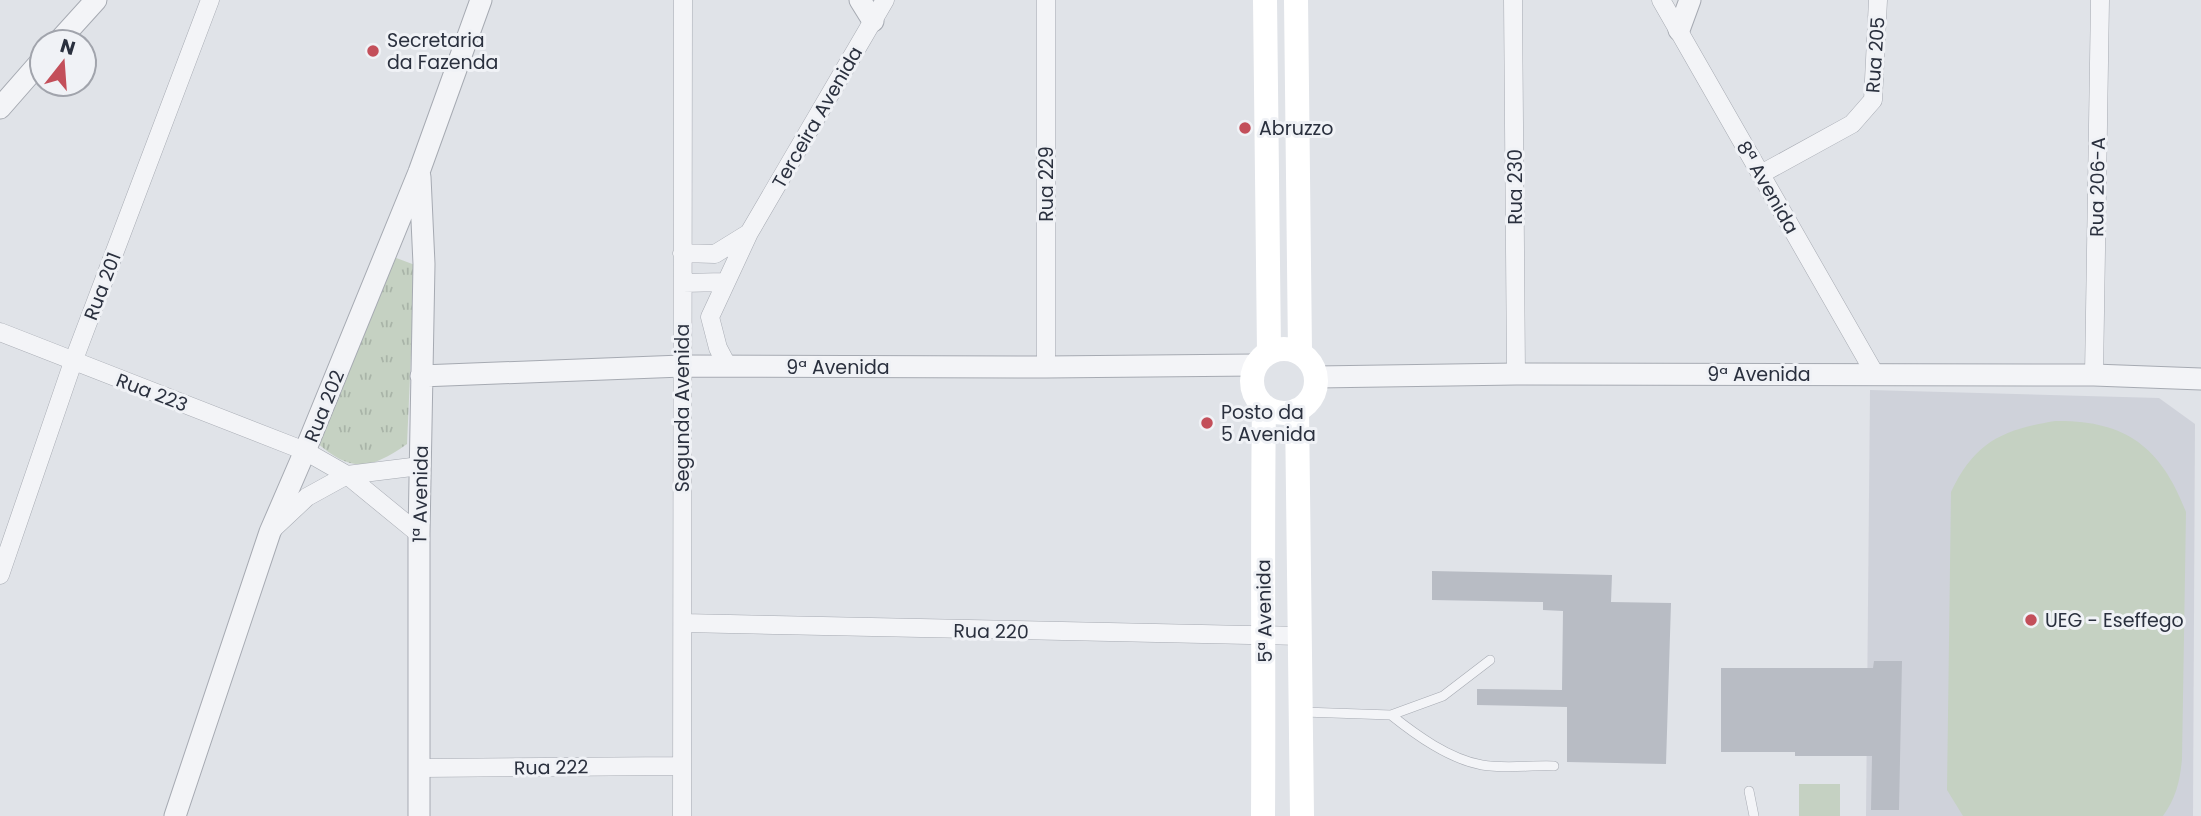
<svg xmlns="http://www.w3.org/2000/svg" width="2201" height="816" viewBox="0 0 2201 816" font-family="Poppins,sans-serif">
  <defs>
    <pattern id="park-tufts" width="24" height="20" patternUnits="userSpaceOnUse" patternTransform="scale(1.75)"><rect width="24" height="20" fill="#c5d1c2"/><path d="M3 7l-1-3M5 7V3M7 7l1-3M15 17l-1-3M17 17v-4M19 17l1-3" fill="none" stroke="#a9b4a8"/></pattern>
  </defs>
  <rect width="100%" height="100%" fill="#e0e3e8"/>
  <path fill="#cfd2da" d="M1870,390l289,8 36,26 -2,392h-327z"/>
  <path fill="#c5d1c2" d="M2055,421c71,-1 106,26 131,91l-4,247c-2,22 -6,39 -19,57h-200l-16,-26 4,-298c24,-50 51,-62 104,-71z
    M1799,784h41v32h-41z"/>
  <path fill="url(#park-tufts)" d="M391,256l24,9 -8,179c-37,26 -56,29 -91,-2z"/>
  <path fill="#b8bcc4" d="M1432,571l180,4 -1,27 60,1 -5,161 -99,-2v-55l-90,-2v-16l85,1 1,-79 -20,-1v-8l-111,-2z
    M1874,661h28l-3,149h-28l1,-54h-77v-4h-74v-84h152z"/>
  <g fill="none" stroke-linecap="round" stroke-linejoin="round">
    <g stroke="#a6aab2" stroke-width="10">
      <path id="service" d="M1303,712l88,3 52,-19 47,-36
        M1391,715c25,20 58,44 91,50 23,4 49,0 72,1
        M1749,791l5,25"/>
    </g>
    <g stroke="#a6aab2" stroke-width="19">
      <path id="minor" d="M1513,0l3,374
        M1661,0l214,374
        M1761,174l91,-50 21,-24 5,-100
        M682,253l33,1 34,-21
        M683,283l41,-1
        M0,332l305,119 42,24 72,59
        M728,367l-10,-19 -8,-31 39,-84 136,-233
        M1046,367v-367
        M2094,375l6,-375
        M274,528l33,-31 40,-22 73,-9
        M0,575l73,-213 137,-362
        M683,623l617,13
        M421,768l260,-2
        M682,816l1,-816"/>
    </g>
    <g stroke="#a6aab2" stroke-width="23">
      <path id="tertiary" d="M860,0l13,21
        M1679,30l11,-30
        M58,42l38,-42
        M0,108l42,-48
        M421,376l261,-10 364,1 209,-2
        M1317,377l199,-3 578,1 107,4
        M175,816l95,-284 35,-81 114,-279 62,-172
        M419,816v-282l5,-270 -4,-87"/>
    </g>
    <use href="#service" stroke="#f3f4f7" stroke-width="9"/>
    <use href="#minor" stroke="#f3f4f7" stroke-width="18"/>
    <use href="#tertiary" stroke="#f3f4f7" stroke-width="21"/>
    <path stroke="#fff" stroke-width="24" d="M1265,0l4,352
      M1296,0l4,352
      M1252 381a32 32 0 1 1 64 0a32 32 0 1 1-64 0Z
      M1297,410l5,406
      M1263,816c1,-137 -1,-273 1,-410"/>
  </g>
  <g fill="#c34f5a" stroke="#f0f2f6" stroke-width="2.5">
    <circle cx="373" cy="51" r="7"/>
    <circle cx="1245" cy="128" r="7"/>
    <circle cx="1207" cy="423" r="7"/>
    <circle cx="2031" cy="620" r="7"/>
  </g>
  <g text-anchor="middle" stroke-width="6" stroke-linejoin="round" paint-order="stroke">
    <g font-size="19" fill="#2a303e" stroke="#f0f2f6" text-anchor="start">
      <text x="387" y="47">Secretaria<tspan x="387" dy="22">da Fazenda</tspan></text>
      <text x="1259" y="135">Abruzzo</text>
      <text x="1221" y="419">Posto da<tspan x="1221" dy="22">5 Avenida</tspan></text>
      <text x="2045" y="627">UEG - Eseffego</text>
    </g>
    <g font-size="19" fill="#2a303e" stroke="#f0f2f6">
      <text transform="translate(1875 55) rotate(-86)" y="7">Rua 205</text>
      <text transform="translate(817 117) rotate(-60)" y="7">Terceira Avenida</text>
      <text transform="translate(1046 184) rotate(-90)" y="7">Rua 229</text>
      <text transform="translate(1515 187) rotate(-90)" y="7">Rua 230</text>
      <text transform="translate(1768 187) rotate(60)" y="7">8ª Avenida</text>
      <text transform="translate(2097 187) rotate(-89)" y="7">Rua 206-A</text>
      <text transform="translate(102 286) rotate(-69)" y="7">Rua 201</text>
      <text x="838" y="374">9ª Avenida</text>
      <text x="1759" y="381">9ª Avenida</text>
      <text transform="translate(152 392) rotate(21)" y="7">Rua 223</text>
      <text transform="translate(324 406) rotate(-68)" y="7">Rua 202</text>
      <text transform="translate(682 408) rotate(-90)" y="7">Segunda Avenida</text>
      <text transform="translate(420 494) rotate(-89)" y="7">1ª Avenida</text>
      <text transform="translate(1264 611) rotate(-91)" y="7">5ª Avenida</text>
      <text transform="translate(991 631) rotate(1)" y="7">Rua 220</text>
      <text transform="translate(551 767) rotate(-1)" y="7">Rua 222</text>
    </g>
  </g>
  <g transform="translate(63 63) rotate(17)"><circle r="33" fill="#f0f2f6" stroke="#a1a4ac" stroke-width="2"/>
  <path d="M0-5L12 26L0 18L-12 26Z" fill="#c34f5a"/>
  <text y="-10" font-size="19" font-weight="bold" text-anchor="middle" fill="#2a303e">N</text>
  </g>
</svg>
